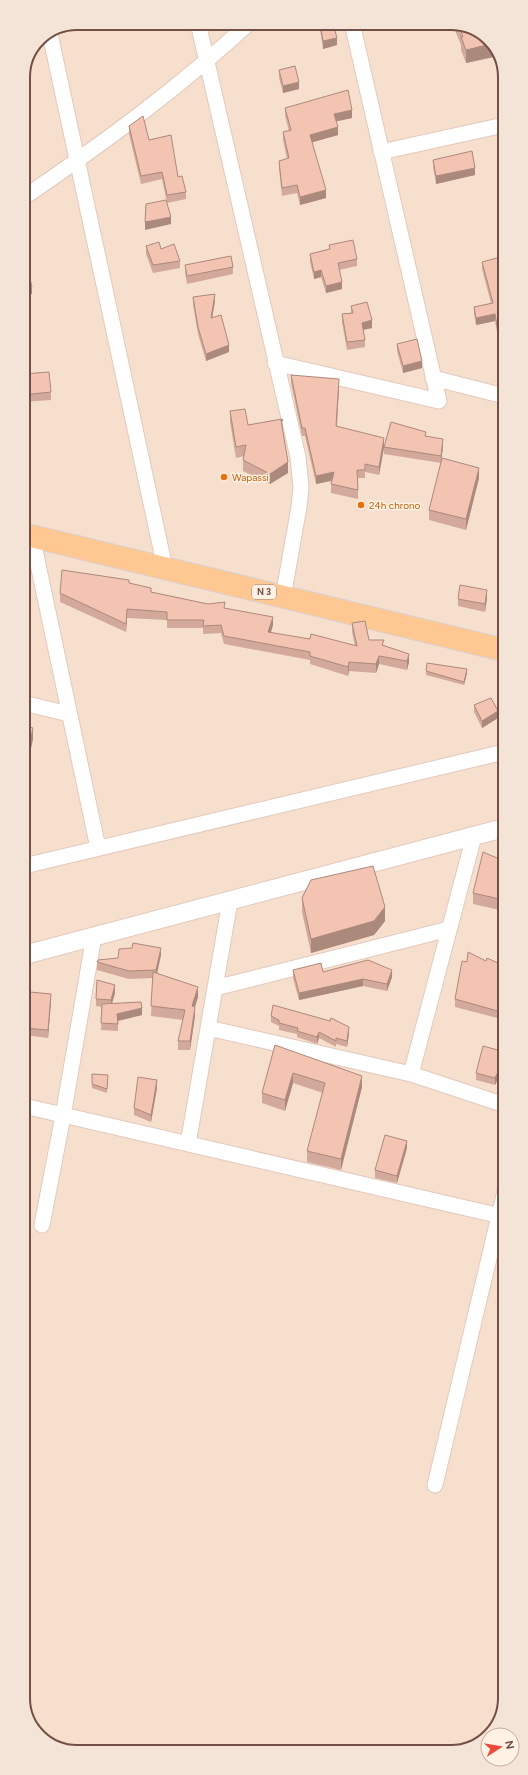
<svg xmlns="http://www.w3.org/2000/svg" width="528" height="1775" viewBox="0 0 528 1775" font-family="Figtree,sans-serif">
  <rect width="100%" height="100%" fill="#fdecdd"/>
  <path fill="#f7dfce" d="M77,23h381l29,14 17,29 1,1632 -11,33 -32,20 -389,1 -31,-13 -18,-30 -1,-1632 16,-38z"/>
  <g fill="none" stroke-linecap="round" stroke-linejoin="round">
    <g stroke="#e3c9bc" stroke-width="17">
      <path id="minor" d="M198,23l100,434 3,30 -2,20 -16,90
        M50,34l115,534
        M381,152l123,-27
        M23,198c79,-54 156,-110 226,-175
        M275,363l164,38 -87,-378
        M433,378l71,18
        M32,536l66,312
        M23,703l46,11
        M24,866l480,-114
        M215,988l234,-59
        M208,1028l203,46 94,31
        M411,1074l63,-238
        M24,1106l481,111
        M188,1144l42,-243
        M42,1225l21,-109 31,-180
        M435,1485l70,-294"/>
    </g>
    <g stroke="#e3c9bc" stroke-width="20">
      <path id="tertiary" d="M24,955l480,-127"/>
    </g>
    <g stroke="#dbd1cf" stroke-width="24">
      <path id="primary" d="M23,534l481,116"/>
    </g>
    <use href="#minor" stroke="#fff" stroke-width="15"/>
    <use href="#tertiary" stroke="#fff" stroke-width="18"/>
    <use href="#primary" stroke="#ffc792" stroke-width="22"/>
  </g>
  <path fill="#d2a99a" d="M319,23h14l4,22 -14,4z
    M452,23h6l29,13 11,20 -32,7 -5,-13v-5z
    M279,70l20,19 -16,4 -4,-15z
    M285,108l67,10 -16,3 2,14 -26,7 14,56 -26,7 -3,-12 -15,3 -3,-27v-8l8,-2 -4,-19v-8l6,-1 -4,-15z
    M129,126l20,14 29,37 8,15v7l-19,4 -5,-24 -21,5 -12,-50z
    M433,160l42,15 -39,9 -3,-17z
    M329,245l28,14v7l-18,4 3,19 -16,4 -5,-16 -7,2 -4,-17v-8l19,-5z
    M146,246l15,3 19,12v7l-27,5 -7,-19z
    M504,256v87h-5l-4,-22 -19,4 -2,-11v-7l17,-4 -9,-34v-7z
    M185,265l48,2v7l-46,10 -2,-12z
    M193,297l22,4 -3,17 17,34 -23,9 -8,-27 -5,-29z
    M351,306l21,22 -9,2 2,10v7l-18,3 -5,-28v-8l9,-1z
    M397,344l25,24 -19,5 -6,-22z
    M23,374l28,18v8l-28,2z
    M291,375l48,12 -2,40 47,18 42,-9 17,10 -2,17 -57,-9v-5l-5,26 -14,-3v6h-7v21l-27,-6v-9l1,-3 -16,3 -11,-48h-3l-11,-53z
    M230,411l18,14 34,-6 1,12 5,42 -18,11 -27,-13v-11l1,-4 -8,2 -6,-36z
    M479,478l-13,52 -37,-10v-10z
    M129,583l22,9 74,16 48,17 -2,8 84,13 -3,-14v-9l17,17 15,5 25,17 -2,8 -28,-6 -3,9 -27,-2 -1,5 -38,-12v-4l-86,-16 -3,-11 -18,1v-6h-36v-8l-40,-2 -1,14 -66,-30v-9z
    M487,598l-2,14 -27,-6v-7z
    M426,671l41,2 -3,12 -38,-10z
    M474,705l24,13 -16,10 -8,-16z
    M23,725l10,14 -6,28 -4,-1z
    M504,861v50l-31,-7v-11z
    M302,898l83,23 -11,14 -63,18 -9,-41z
    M132,948l29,7 -4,19 41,23 -3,10v9l-5,34h-12v-9l5,-21 -32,-4 2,-38 -24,1 -32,-9v-8l21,-4z
    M486,961l16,4 3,-2v57l-50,-13v-8l12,-37z
    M293,970l30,2 69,5 -5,14 -24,-5 -64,14 -6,-22z
    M115,993l-3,10 30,12 -24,6v10l-17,-1 1,-23 -6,-1v-7z
    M51,1001l-3,37 -24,-3v-13z
    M271,1016l78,18 -2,13 -11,-3v3l-17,-9 -2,6 -20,-7v-3l-18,-4v-4l-8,-4z
    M275,1045l87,42 -21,83 -34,-8v-11l16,-58 -30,-10 -8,28 -23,-8v-10z
    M505,1052v13l-10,20 -19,-5v-7z
    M92,1074l16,5 -1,14 -15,-5z
    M157,1088l-6,34 -17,-7v-7z
    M407,1148l-10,35 -22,-5v-8z"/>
  <path fill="#ab897d" d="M337,38v7l-14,4v-8z
    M491,44l7,12 -32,7v-13z
    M299,82v7l-16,4v-7z
    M352,110v8l-18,4v-8z
    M338,127v8l-28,8v-8z
    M475,168v7l-39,9v-8z
    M326,190v8l-26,7v-8z
    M171,217v7l-26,6v-8z
    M321,270v7l-7,2v-7z
    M342,282v7l-16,4v-7z
    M32,287v7l-9,2v-7z
    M215,294v7l-4,24v-7z
    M495,314v7l-19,4v-7z
    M372,320v8l-10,2v-7z
    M229,345v7l-23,9v-7z
    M422,361v7l-19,5v-7z
    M339,379v8l-3,48v-9z
    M384,438v9l-5,28v-8z
    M443,439v7l-2,17v-7z
    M288,462v11l-18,11v-10z
    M479,468v10l-13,52v-11z
    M334,472v8l-18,4v-8z
    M487,590v8l-2,14v-8z
    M127,609v9l-1,14v-8z
    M273,617v8l-5,16v-9z
    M409,654v8l-2,8v-9z
    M379,656v8l-3,9v-9z
    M349,662v9l-1,5v-9z
    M467,669v4l-3,12v-3z
    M498,711v7l-16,10v-7z
    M33,728v11l-6,28v-11z
    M385,907v14l-11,14 -63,18v-14z
    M161,948v7l-5,23v-8z
    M392,970v7l-5,14v-7z
    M363,979v7l-64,14v-7z
    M115,985v8l-4,14v-7z
    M198,987v10l-6,19v-10z
    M51,994v7l-3,37v-8z
    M195,1007v9l-5,34v-9z
    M142,1008v7l-25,6v-7z
    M349,1027v7l-2,13v-6z
    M319,1032v6l-2,6v-7z
    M505,1057v8l-10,20v-7z
    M293,1073v10l-8,28v-11z
    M362,1076v11l-21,83v-11z
    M157,1080v8l-6,34v-7z
    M407,1141v7l-10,35v-7z"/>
  <path fill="#f4c4b3" stroke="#ab897d" d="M320,23h13l4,15 -14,3z
    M458,23l29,13 4,8 -25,6 -5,-13h2z
    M295,66l4,16 -16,4 -4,-16z
    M348,90l4,20 -18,4 4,13 -28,8 16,55 -26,7 -3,-12 -15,3 -3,-27 10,-3 -6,-26 8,-2 -6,-22z
    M143,116l6,24 22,-5 7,42 4,-1 4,16 -19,3 -5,-23 -21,4 -12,-50z
    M472,151l3,17 -39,8 -3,-16z
    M166,200l5,17 -26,5 1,-18z
    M353,240l4,19 -19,4 4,19 -16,4 -5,-16 -7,2 -4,-18 20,-5 -1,-4z
    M159,242l2,7 13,-5 6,17 -27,4 -7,-19z
    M23,252h1l8,35 -9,2z
    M231,256l2,11 -46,9 -2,-11z
    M504,256v79l-5,1 -4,-22 -19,4 -2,-11 19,-4 -11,-41z
    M215,294l-4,24 10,-3 8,30 -23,9 -8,-27 -5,-30z
    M367,302l5,18 -10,3 3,17 -18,2 -5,-28 11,-1 -2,-7z
    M417,339l5,22 -19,5 -6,-22z
    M49,372l2,20 -28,3v-21z
    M291,375l48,4 -3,47 48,12 -5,29 -14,-3v6h-8l1,20 -27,-6 3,-12 -18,4 -11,-48h-3z
    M245,409l3,16 34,-6 1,2 -2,-1 7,42 -18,12 -27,-14 3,-15 -10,2 -6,-36z
    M391,422l35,10 -1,4 18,3 -2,17 -57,-9z
    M442,458l37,10 -13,51 -37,-9z
    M62,570l67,10v3l22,5v4l57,12 17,-2 -1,6 49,9 -5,15 42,7 1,-5 46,12 -5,-23 13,-2 4,19h15l-2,5 27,9 -2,7 -28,-5 -3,8 -27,-2 -1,5 -38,-11v-4l-86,-16 -3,-11 -18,1 1,-6h-37v-8l-40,-3 -1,15 -66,-31z
    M460,585l27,5 -2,14 -27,-5z
    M427,663l40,6 -3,13 -38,-11z
    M491,698l7,13 -16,10 -8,-16z
    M23,725l10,3 -6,28 -4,-1z
    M483,852l21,9v39l-31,-7z
    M373,866l12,41 -11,14 -63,18 -9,-41 9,-18z
    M133,943l28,5 -5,22 -27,1 -32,-9 1,-2 20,-2 1,-9 13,-1z
    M468,952l18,9 1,-3 15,7 1,-2h2v50l-50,-14 7,-38 5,1z
    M368,960l24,10 -5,14 -24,-5 -64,14 -6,-23 28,-7 2,9z
    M153,972l45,15 -6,19 3,1 -5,34h-12l7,-31 -34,-4z
    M97,980l18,5 -4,15 -15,-1z
    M30,992l21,2 -3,36 -24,-2v-6z
    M141,1002l1,6 -25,6 1,10 -17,-1 1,-19z
    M273,1005l57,16 1,-3 18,9 -2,14 -11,-3v3l-17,-9 -2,5 -20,-6 1,-3 -19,-5v-3l-8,-4z
    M275,1045l87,31 -21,83 -34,-8 18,-68 -32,-10 -8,27 -23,-7z
    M483,1046l22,6v5l-10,21 -19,-5z
    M92,1074l16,1 -1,14 -15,-5z
    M138,1077l19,3 -6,35 -17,-7z
    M385,1135l22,6 -10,35 -22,-6z"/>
  <g fill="#e8710a" stroke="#fff1e4" stroke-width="1.5">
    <circle cx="224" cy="477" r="4"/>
    <circle cx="361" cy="505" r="4"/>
  </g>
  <g text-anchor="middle" stroke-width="3" stroke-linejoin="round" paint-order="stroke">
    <rect fill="#fff1e4" stroke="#9d8075" stroke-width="1" x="252" y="585" width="24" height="14" rx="3"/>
    <g font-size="9" font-weight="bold" fill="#734f45">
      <text x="264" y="595">N 3</text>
    </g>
    <g font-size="10" fill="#c56008" stroke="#fff1e4" text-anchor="start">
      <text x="232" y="481">Wapassi</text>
      <text x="369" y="509">24h chrono</text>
    </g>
  </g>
  <path d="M0 0H528V1775H0ZM77 30H451A47 47 0 0 1 498 77V1698A47 47 0 0 1 451 1745H77A47 47 0 0 1 30 1698V77A47 47 0 0 1 77 30Z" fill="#f4e4d7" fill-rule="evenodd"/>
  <path fill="none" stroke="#734f45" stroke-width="2" d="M77 30H451A47 47 0 0 1 498 77V1698A47 47 0 0 1 451 1745H77A47 47 0 0 1 30 1698V77A47 47 0 0 1 77 30Z"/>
  <g transform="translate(500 1747) rotate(78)"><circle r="19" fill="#fff1e4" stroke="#c7b0a4"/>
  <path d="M0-3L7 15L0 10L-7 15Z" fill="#ee4a3b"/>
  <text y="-6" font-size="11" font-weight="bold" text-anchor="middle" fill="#734f45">N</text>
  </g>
</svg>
